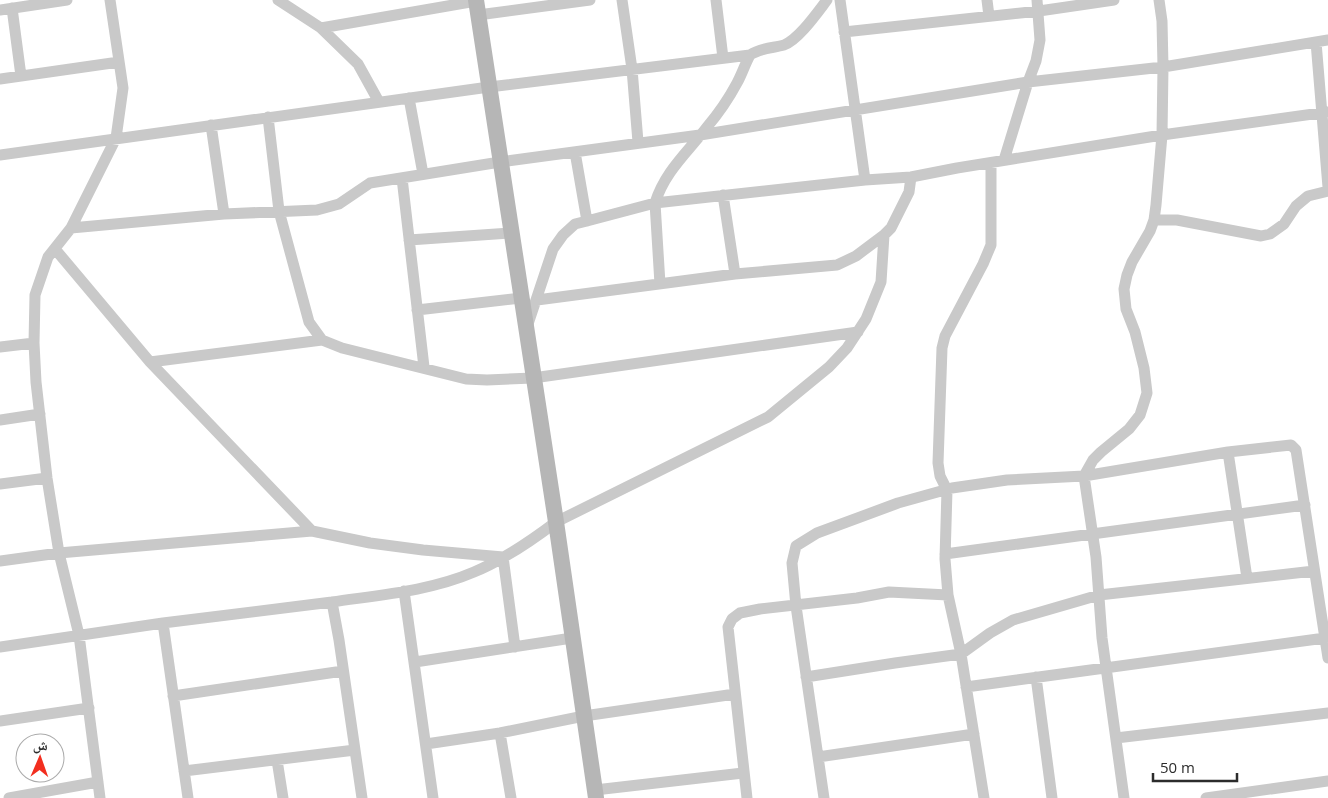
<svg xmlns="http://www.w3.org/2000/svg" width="1328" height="798" viewBox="0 0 1328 798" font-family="'Open Sans','Noto Naskh Arabic',sans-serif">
  <rect width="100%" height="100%" fill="#fff"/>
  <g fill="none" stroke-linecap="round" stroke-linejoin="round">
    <path stroke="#c9c9c9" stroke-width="11" d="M278,0l43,28 37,36 21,38
      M622,0l10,69 6,73
      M716,0l7,58
      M840,0l25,180
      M987,0l2,16
      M12,8l9,68
      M0,10l67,-10
      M478,15l112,-15
      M321,28l155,-27
      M844,32l195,-21 75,-11
      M1316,42l12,145
      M0,79l119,-17
      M409,98l14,76
      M268,117l11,94 30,111 13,18
      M211,125l13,89
      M575,152l12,69
      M0,155l489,-68 261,-32c10,-7 23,-7 34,-10 15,-6 33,-32 43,-45
      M1004,160l24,-78 8,-21 4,-21 -3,-40
      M402,178l22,189
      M723,195l12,79
      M1154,220h23l84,16 9,-2 14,-10 12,-18 12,-10 20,-5
      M71,228l153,-14 93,-4 22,-6 31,-21 130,-21 200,-27 328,-53 135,-15 165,-27
      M409,240l102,-7
      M55,249l95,113 162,169
      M660,284l-5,-81c10,-32 33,-51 52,-76 11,-13 22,-29 30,-44 5,-9 8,-19 13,-28
      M537,300l198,-26 102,-9 19,-9 28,-21 7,-7 18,-36 2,-15
      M417,310l104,-12
      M527,327l26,-78 10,-14 12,-11 12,-3 68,-18 210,-23 46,-3 46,-9 205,-33 166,-23
      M0,347l34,-4
      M150,362l172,-22 20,8 124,31 21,1 46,-2 325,-46
      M0,420l40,-6
      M1228,452l19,126
      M0,484l47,-6
      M945,554l360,-49
      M0,561l59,-8 253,-22 58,12 53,7 80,7 12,90
      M404,591l29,207
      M332,602c47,-7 98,-11 142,-30 29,-12 57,-31 82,-50l212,-105 61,-50 18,-19 19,-29 15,-37 3,-47
      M163,623l25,175
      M0,647l163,-24 169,-21 7,38 23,158
      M415,662l157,-24
      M806,677l89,-14 66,-9 29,-21 23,-13 86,-25 215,-24
      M1036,677l16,121
      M966,687l359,-49
      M173,696l170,-25
      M0,721l89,-13
      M500,733l11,65
      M1116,738l212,-25
      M426,744l74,-11 84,-17 151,-22
      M818,757l156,-23
      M277,760l6,38
      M184,771l171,-21
      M595,790l148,-17
      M9,798l89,-16
      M100,798l-21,-163 -20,-82 -12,-75 -11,-96 -2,-39 1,-48 13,-38 23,-29 45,-90 7,-50 -13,-88
      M747,798l-19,-171 4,-8 8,-6 20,-4 97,-11 32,-6 59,3
      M824,798l-28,-192 -4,-43 4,-17 21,-13 81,-30 54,-15 55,-8 77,-4 144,-24 63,-7 5,5 32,208
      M984,798l-23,-144 -13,-59 -3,-36 2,-69 -7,-14 -2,-13 4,-115 3,-12 38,-72 8,-19v-82
      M1124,798l-22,-160 -6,-81 -12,-81 9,-16 8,-8 28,-23 11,-14 7,-22 -3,-25 -9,-36 -9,-23 -2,-20 3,-14 5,-13 18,-31 4,-11 2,-15 6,-70 1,-68 -1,-46 -3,-21
      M1206,798l122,-17"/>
    <path stroke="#b6b6b6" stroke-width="16" d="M476,0l80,522 40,276"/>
  </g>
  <g transform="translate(40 758) rotate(2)"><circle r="24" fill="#ffffff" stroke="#ababab"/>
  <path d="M0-4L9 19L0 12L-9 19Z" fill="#f22e1f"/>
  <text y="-8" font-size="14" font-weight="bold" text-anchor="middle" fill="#2c2c2c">ش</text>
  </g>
  <path d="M1153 773v8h84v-8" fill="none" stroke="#2c2c2c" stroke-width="2.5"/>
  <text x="1160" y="773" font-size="15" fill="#2c2c2c" stroke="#ffffff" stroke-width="4" paint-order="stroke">50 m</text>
</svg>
